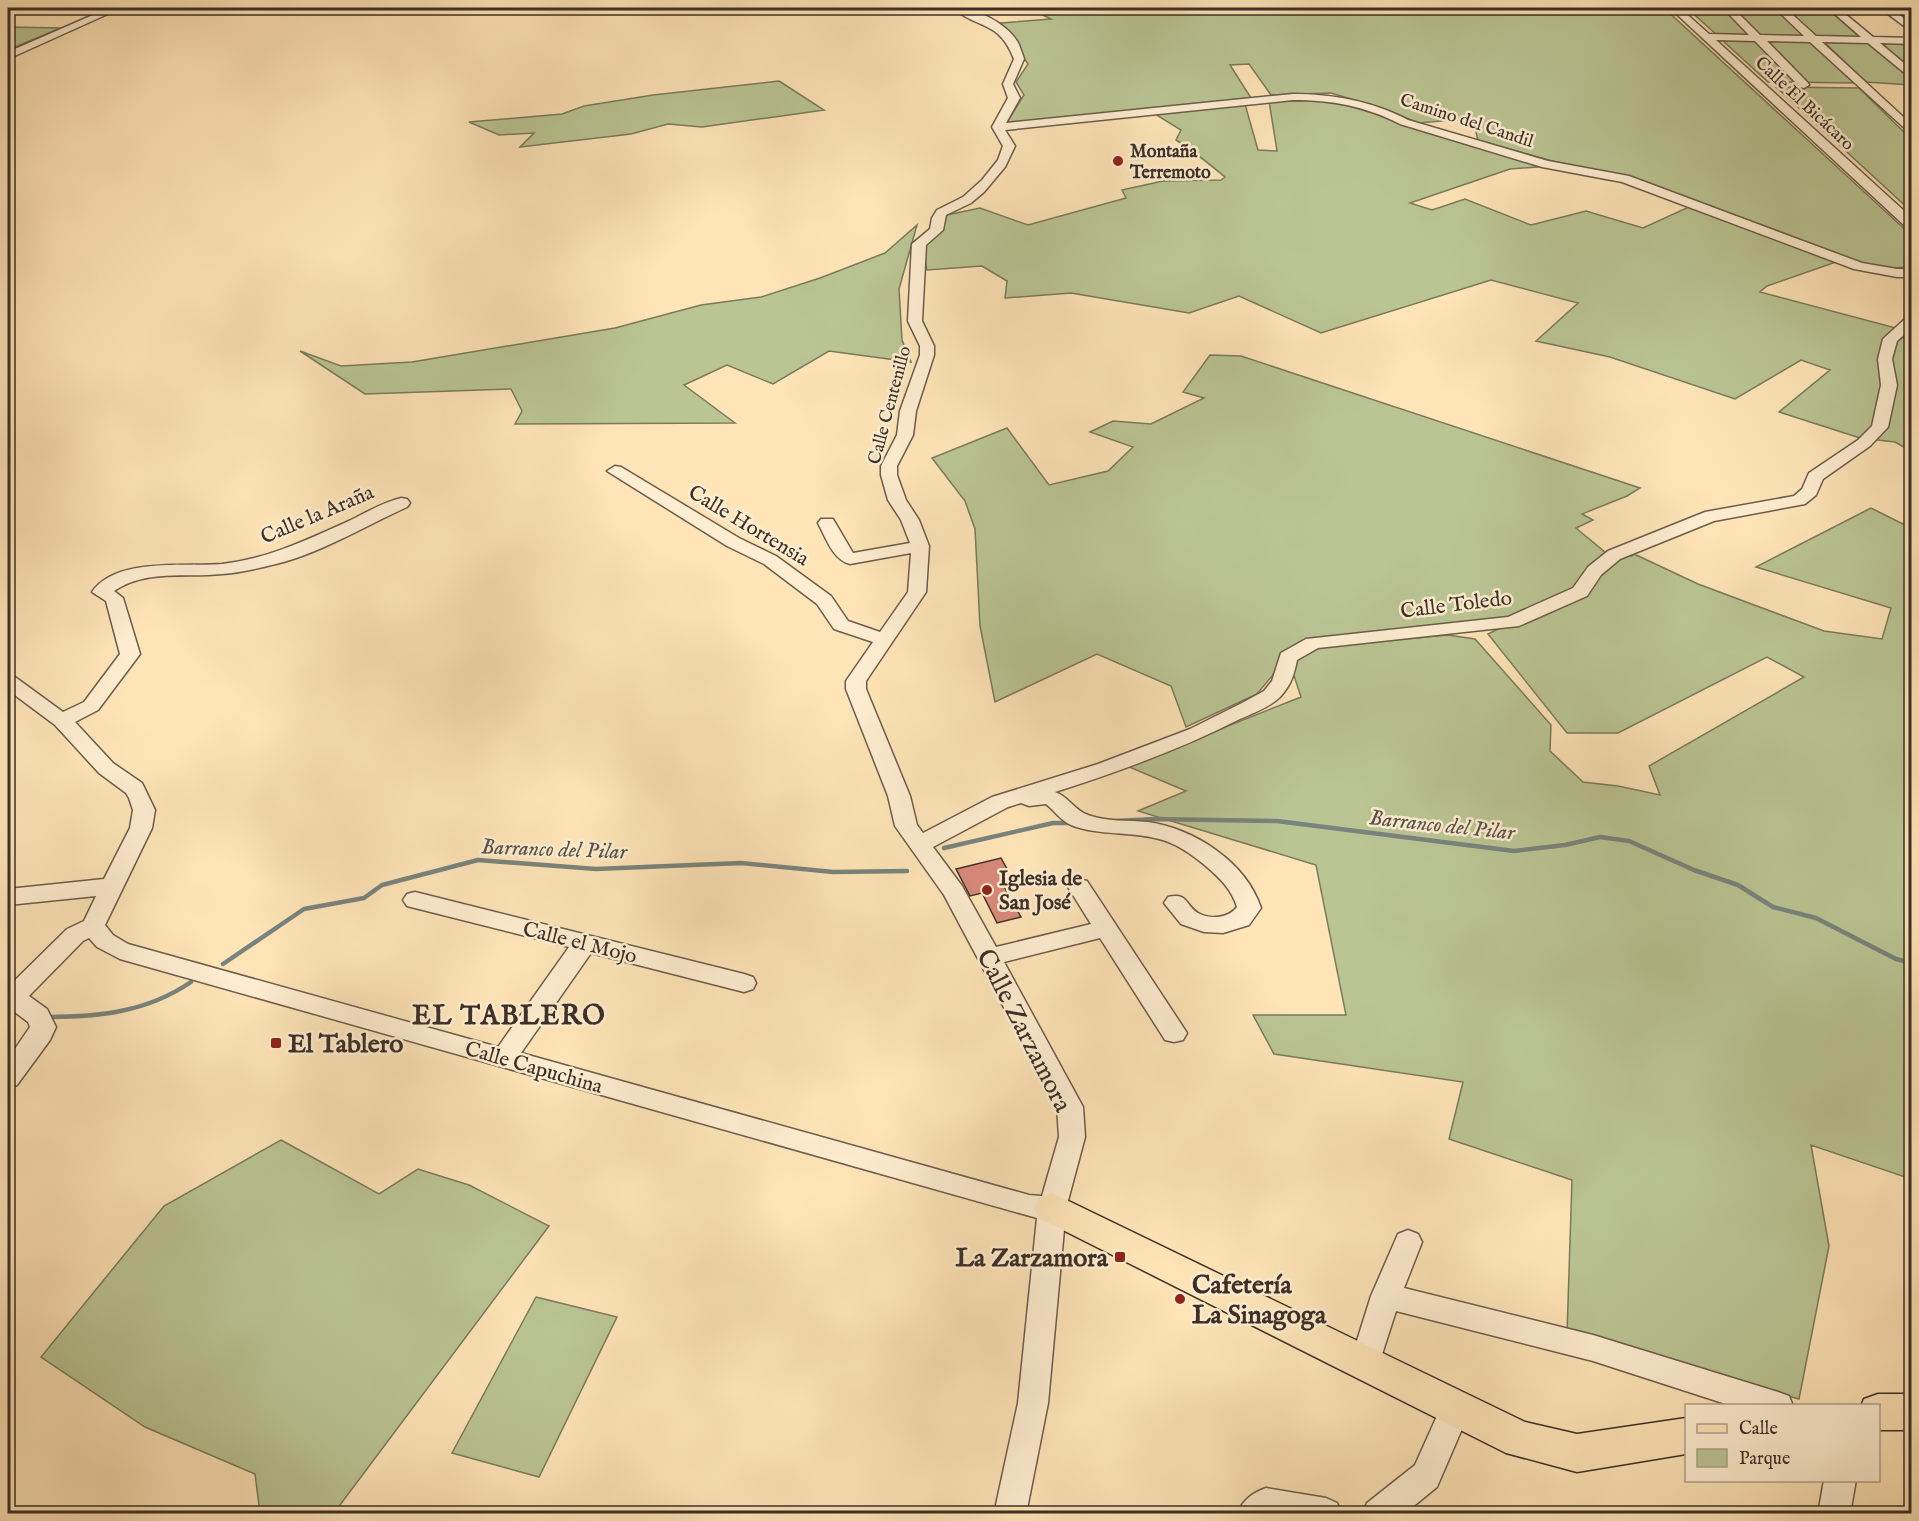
<svg xmlns="http://www.w3.org/2000/svg" width="1919" height="1521" viewBox="0 0 1919 1521" font-family="'IM FELL English',serif">
  <rect width="100%" height="100%" fill="#fee4b7"/>
  <filter id="stains"><feTurbulence type="fractalNoise" baseFrequency=".00333" numOctaves="4"/><feColorMatrix values="0 0 0 0 .2 0 0 0 0 .09 0 0 0 0 .02 0 0 0 .5 -.17"/></filter>
  <radialGradient id="worn" r=".72"><stop offset=".6" stop-color="#630" stop-opacity="0"/><stop offset="1" stop-color="#630" stop-opacity=".3"/></radialGradient>
  <path fill="#bac593" stroke="#7a7a5d" stroke-width="1.5" fill-rule="evenodd" d="M1028,8h636l247,227v32l-22,1 -31,-6 -223,-84 -83,-17 -74,-21 -5,-19 -20,-1 -35,3 -30,-13 -57,-17 -60,2 -22,-31 -19,1 21,33 -245,26 18,-29 -8,-13 12,-18 -27,-41 50,-4z
    M1687,8h140l34,30 -144,-3z
    M8,27l53,1 -53,22z
    M1722,40l87,1 45,42 -86,-1z
    M1824,42l87,1v42l-45,-3z
    M779,81l45,29 -122,17 -34,-3 -37,10 -111,13 14,-14 -35,2 -30,-13 93,-8 22,-8 69,-11z
    M1776,87l83,1 52,51v72z
    M1329,100l222,66 -41,3 -100,34 22,7 33,-11 66,26 55,-14 57,17 48,-22 145,56 -69,24 -7,6 151,40v119l-16,-9 -35,-4 -81,-26 51,-42 -29,-10 -66,39 -125,-42 -74,-16 42,-38 -87,-23 -170,53 -82,-37 -50,17 -118,-20 -66,5 2,-17 -25,-15 -55,4 -5,-23 19,-16 6,-16 33,-7 48,17 98,-27 -4,-8 41,-9 58,-1 4,-3c-17,-14 -31,-26 -49,-37l5,-10 -26,-16 90,-10 13,46 19,1 -8,-50z
    M917,225l-18,64 3,51 9,22 -82,-11 -56,33 -46,-19 -43,20 51,38 -220,1 7,-13 -11,-22 -146,5 -65,-43 41,15 71,-4 203,-34 86,-23 60,-8 59,-19 65,-25z
    M1210,355l31,1 399,132 -13,8 -45,18 11,6 -17,8 29,24 27,4 2,-2 64,30 126,47 58,8 9,-31 -135,-41 115,-59 40,20v651l-100,-34 18,101 -30,153 -232,-65 5,-154 -123,-41 14,-57 -189,-28 -21,-39h93l-30,-150 -178,-54 48,-20 -59,-25 174,-69 -13,-40 -31,37 -71,33 -15,-41 -74,-32 -102,48 -15,-76 -5,-97 -10,-28 -33,-43 75,-30 42,57 59,-14 25,-24 -43,-15 23,-11 38,3 53,-26 -21,-6zM1510,623l-22,11 79,99h51l149,-76 37,20 -155,89 11,29 -42,-9 -35,-4 -33,-31 1,-26 -76,-86 -27,-4 -131,12 -4,-4z
    M281,1140l98,54 39,-25 51,16 80,41 -215,287h-74l-5,-39 -110,-47 -104,-70 123,-151z
    M536,1297l81,20 -78,160 -87,-24z"/>
  <g fill="none" stroke-linecap="round" stroke-linejoin="round">
    <path stroke="#79847d" stroke-width="4.5" d="M1117,821l37,-2 123,2 237,30 51,-6 35,-8 29,4 65,29 44,15 35,22 43,11 80,41 16,4
      M944,848l109,-25h19
      M223,964l81,-55 60,-11 18,-13 96,-25 118,9 145,-6 92,9 74,-1
      M47,1017c52,0 100,-5 144,-35"/>
  </g>
  <path fill="#d8897a" stroke="#3b2f27" stroke-width="1.5" d="M1001,858l15,27 -11,3 16,29 -24,6 -15,-30 -12,3 -14,-27z"/>
  <g fill="none" stroke-linecap="round" stroke-linejoin="round">
    <g stroke="#6c5c4b" stroke-width="3">
      <path id="minor" d="M109,8h12l-113,51v-7z
        M953,8c20,-2 53,15 64,33 3,5 5,12 7,18l-11,25 7,14 -14,25 287,-29c40,0 79,7 115,26l140,41 81,15 233,87 35,6h15v8h-15l-43,-8 -232,-87 -80,-15 -142,-43c-35,-18 -68,-24 -107,-24l-288,30 10,16 -10,21 -21,25 -13,11 -25,12 -3,15 -17,15 -4,76 12,25v9l-18,56 -3,24 -16,31v9l9,25 13,20 10,26 -3,46 -60,89v8l44,107 7,29 6,8 69,-36 106,-33 92,-35 52,-26 22,-12 8,-10 9,-28 25,-14 202,-22 65,-29 15,-21 20,-16 97,-39 89,-16 8,-7 7,-16 49,-33 14,-14 9,-41 -3,-26 5,-20 24,-22 5,-1v12l-15,13 -5,18 5,26 -9,42 -18,19 -47,33 -7,16 -11,9 -91,17 -94,38 -19,16 -14,21 -68,30 -201,22 -21,12c-3,15 -6,25 -17,37 -10,10 -27,16 -40,22 -59,30 -122,53 -185,73 14,5 19,18 33,23 19,7 41,5 60,7 47,7 98,40 113,86l-12,17 -26,8 -19,-1 -23,-8 -17,-21 4,-6c20,-5 17,8 30,16 12,7 31,5 39,-6 -5,-17 -17,-29 -30,-40 -14,-12 -31,-24 -48,-28 -29,-8 -60,-3 -88,-14 -11,-5 -16,-14 -25,-21l-17,2 -8,-3 -13,4 -75,40 29,39 34,61 95,-23 -23,-37 3,-6 8,-2 8,2 100,152 -4,7 -9,2 -9,-2 -65,-102 -96,24 79,145 2,30 -19,71 -18,195 -22,111h-32l24,-111 19,-185 -917,-259 -23,-12 -8,-9 -6,3 -54,55 18,13 9,18 -6,13 -33,45 -9,3v-29l22,-32 -2,-5 -20,-15v-20l59,-58 17,-8 12,-25 -88,9v-16l96,-10 26,-51 3,-18 -4,-12 -3,-5 -27,-20 -44,-48 -47,-35v-15l7,2 48,35 21,-10 36,-48 -14,-53 -14,-9c24,-35 93,-25 130,-28 46,-5 87,-25 129,-44 16,-8 33,-18 50,-22l6,1 3,4 -3,4c-42,19 -86,46 -131,57 -17,4 -36,9 -54,10 -37,4 -75,-5 -108,17l9,7 17,56 -42,56 -23,12 38,41 29,20 13,27 -3,18 -47,97 8,10 15,9 370,103 71,-100 -162,-41 -4,-6 4,-6 8,-2 329,82 9,3 3,6 -3,6 -9,3 -153,-39 -70,100 508,142 13,1 17,-59 -2,-30 -113,-212 -49,-69 -7,-30 -42,-107v-8l27,-39 -39,-13 -17,-25 -53,-40 -37,-18 -120,-75 8,-5 6,1 118,71 37,18 55,40 17,25 32,11 28,-40 3,-39 -61,11c-17,-4 -24,-26 -32,-41l3,-4h12l20,34 57,-10 -9,-23 -13,-20 -7,-25v-9l16,-31 3,-24 20,-56v-9l-12,-25 4,-77 18,-15 2,-11 5,-8 26,-13 19,-17 16,-20 5,-14 -11,-19 16,-29 -5,-14 11,-25c-15,-39 -35,-29 -61,-51z
        M1670,8h10l29,26 40,1 -26,-27h10l27,27 44,1 -29,-28h10l31,28 45,1 -33,-29h10l35,29 39,1v6l-32,-1 32,27v9l-44,-36 -46,-1 90,83v10l-102,-93 -43,-1 41,42 1,2 -5,3 -4,-1 -45,-46 -39,-1 196,178v11l-5,-1z
        M1880,8h10l22,16v8z
        M1408,1230l10,4 4,8 -18,46 189,47 185,57 11,4 4,10h-61l-139,-45 -197,-50 -20,62 -11,4 -11,-4 -4,-10 21,-67 27,-62z
        M1456,1394l11,4 4,10 -34,79 -33,27h-42l5,-11 48,-38 30,-67z
        M1824,1480h32l-6,34h-32z
        M1266,1488l60,10 11,5 5,11h-105c6,-14 15,-21 29,-26z"/>
    </g>
    <g stroke="#3b2f27" stroke-width="3">
      <path id="major" d="M1052,1193l473,229 52,12 109,-16v36l-109,18 -71,-19 -467,-235 -5,-10 5,-10z
        M1878,1394h34v36h-34v-24h-17l3,-7z"/>
    </g>
    <use href="#minor" fill="#feedd0" fill-rule="evenodd"/>
    <use href="#major" fill="#fee4b7" fill-rule="evenodd"/>
  </g>
  <g fill="#8f2418" stroke="#feedd0" stroke-width="2">
    <circle cx="1118" cy="161" r="6"/>
    <circle cx="987" cy="890" r="6"/>
    <rect x="270" y="1037" width="12" height="12" rx="3"/>
    <rect x="1114" y="1251" width="12" height="12" rx="3"/>
    <circle cx="1180" cy="1299" r="6"/>
  </g>
  <g text-anchor="middle" stroke-width="5" stroke-linejoin="round" paint-order="stroke">
    <g font-size="18" fill="#3b2f27" stroke="#feedd0">
      <text transform="translate(1805 103) rotate(43)" y="6">Calle El Bicácaro</text>
      <text transform="translate(1467 120) rotate(18)" y="6">Camino del Candil</text>
      <text transform="translate(889 405) rotate(-75)" y="6">Calle Centenillo</text>
    </g>
    <g font-size="18" font-weight="bold" fill="#3b2f27" stroke="#feedd0" text-anchor="start">
      <text x="1130" y="157">Montaña<tspan x="1130" dy="21">Terremoto</tspan></text>
    </g>
    <g font-size="21" fill="#3b2f27" stroke="#feedd0">
      <text transform="translate(317 514) rotate(-23)" y="7">Calle la Araña</text>
      <text transform="translate(749 525) rotate(31)" y="7">Calle Hortensia</text>
      <text transform="translate(1456 604) rotate(-7)" y="7">Calle Toledo</text>
      <text transform="translate(580 942) rotate(14)" y="7">Calle el Mojo</text>
      <text transform="translate(534 1067) rotate(16)" y="7">Calle Capuchina</text>
    </g>
    <g font-size="21" font-weight="bold" fill="#3b2f27" stroke="#feedd0" text-anchor="start">
      <text x="999" y="885">Iglesia de<tspan x="999" dy="24">San José</tspan></text>
    </g>
    <g font-size="22" font-style="italic" fill="#55524b" stroke="#feedd0">
      <text transform="translate(1442 824) rotate(6)" y="8">Barranco del Pilar</text>
      <text transform="translate(554 848) rotate(2)" y="8">Barranco del Pilar</text>
    </g>
    <g font-size="26" fill="#3b2f27" stroke="#feedd0">
      <text transform="translate(1025 1030) rotate(63)" y="9">Calle Zarzamora</text>
    </g>
    <g font-size="26" font-weight="bold" fill="#3b2f27" stroke="#feedd0" text-anchor="start">
      <text x="288" y="1052">El Tablero</text>
      <text x="1108" y="1266" text-anchor="end">La Zarzamora</text>
      <text x="1192" y="1293">Cafetería<tspan x="1192" dy="30">La Sinagoga</tspan></text>
    </g>
    <g font-size="27" font-weight="bold" letter-spacing="1.5" fill="#3b2f27" stroke="#feedd0">
      <text x="509" y="1024">EL TABLERO</text>
    </g>
  </g>
  <rect width="1919" height="1521" fill="none" stroke="#fee4b7" stroke-width="30"/>
  <rect x="9" y="9" width="1901" height="1503" fill="none" stroke="#3b2f27" stroke-width="3"/>
  <rect x="15" y="15" width="1889" height="1491" fill="none" stroke="#3b2f27" stroke-width="1.5"/>
  <rect x="1685" y="1404" width="195" height="78" fill="#feedd0" stroke="#b0a18c" stroke-width="1.5"/>
  <rect x="1697" y="1424" width="30" height="9" fill="#fee4b7" stroke="#b0a18c" stroke-width="1.5"/>
  <text x="1739" y="1434" font-size="18" fill="#3b2f27">Calle</text>
  <rect x="1697" y="1449" width="30" height="18" fill="#bac593" stroke="#b0a18c" stroke-width="1.5"/>
  <text x="1739" y="1464" font-size="18" fill="#3b2f27">Parque</text>
  <rect width="100%" height="100%" filter="url(#stains)"/>
  <rect width="100%" height="100%" fill="url(#worn)"/>
</svg>
